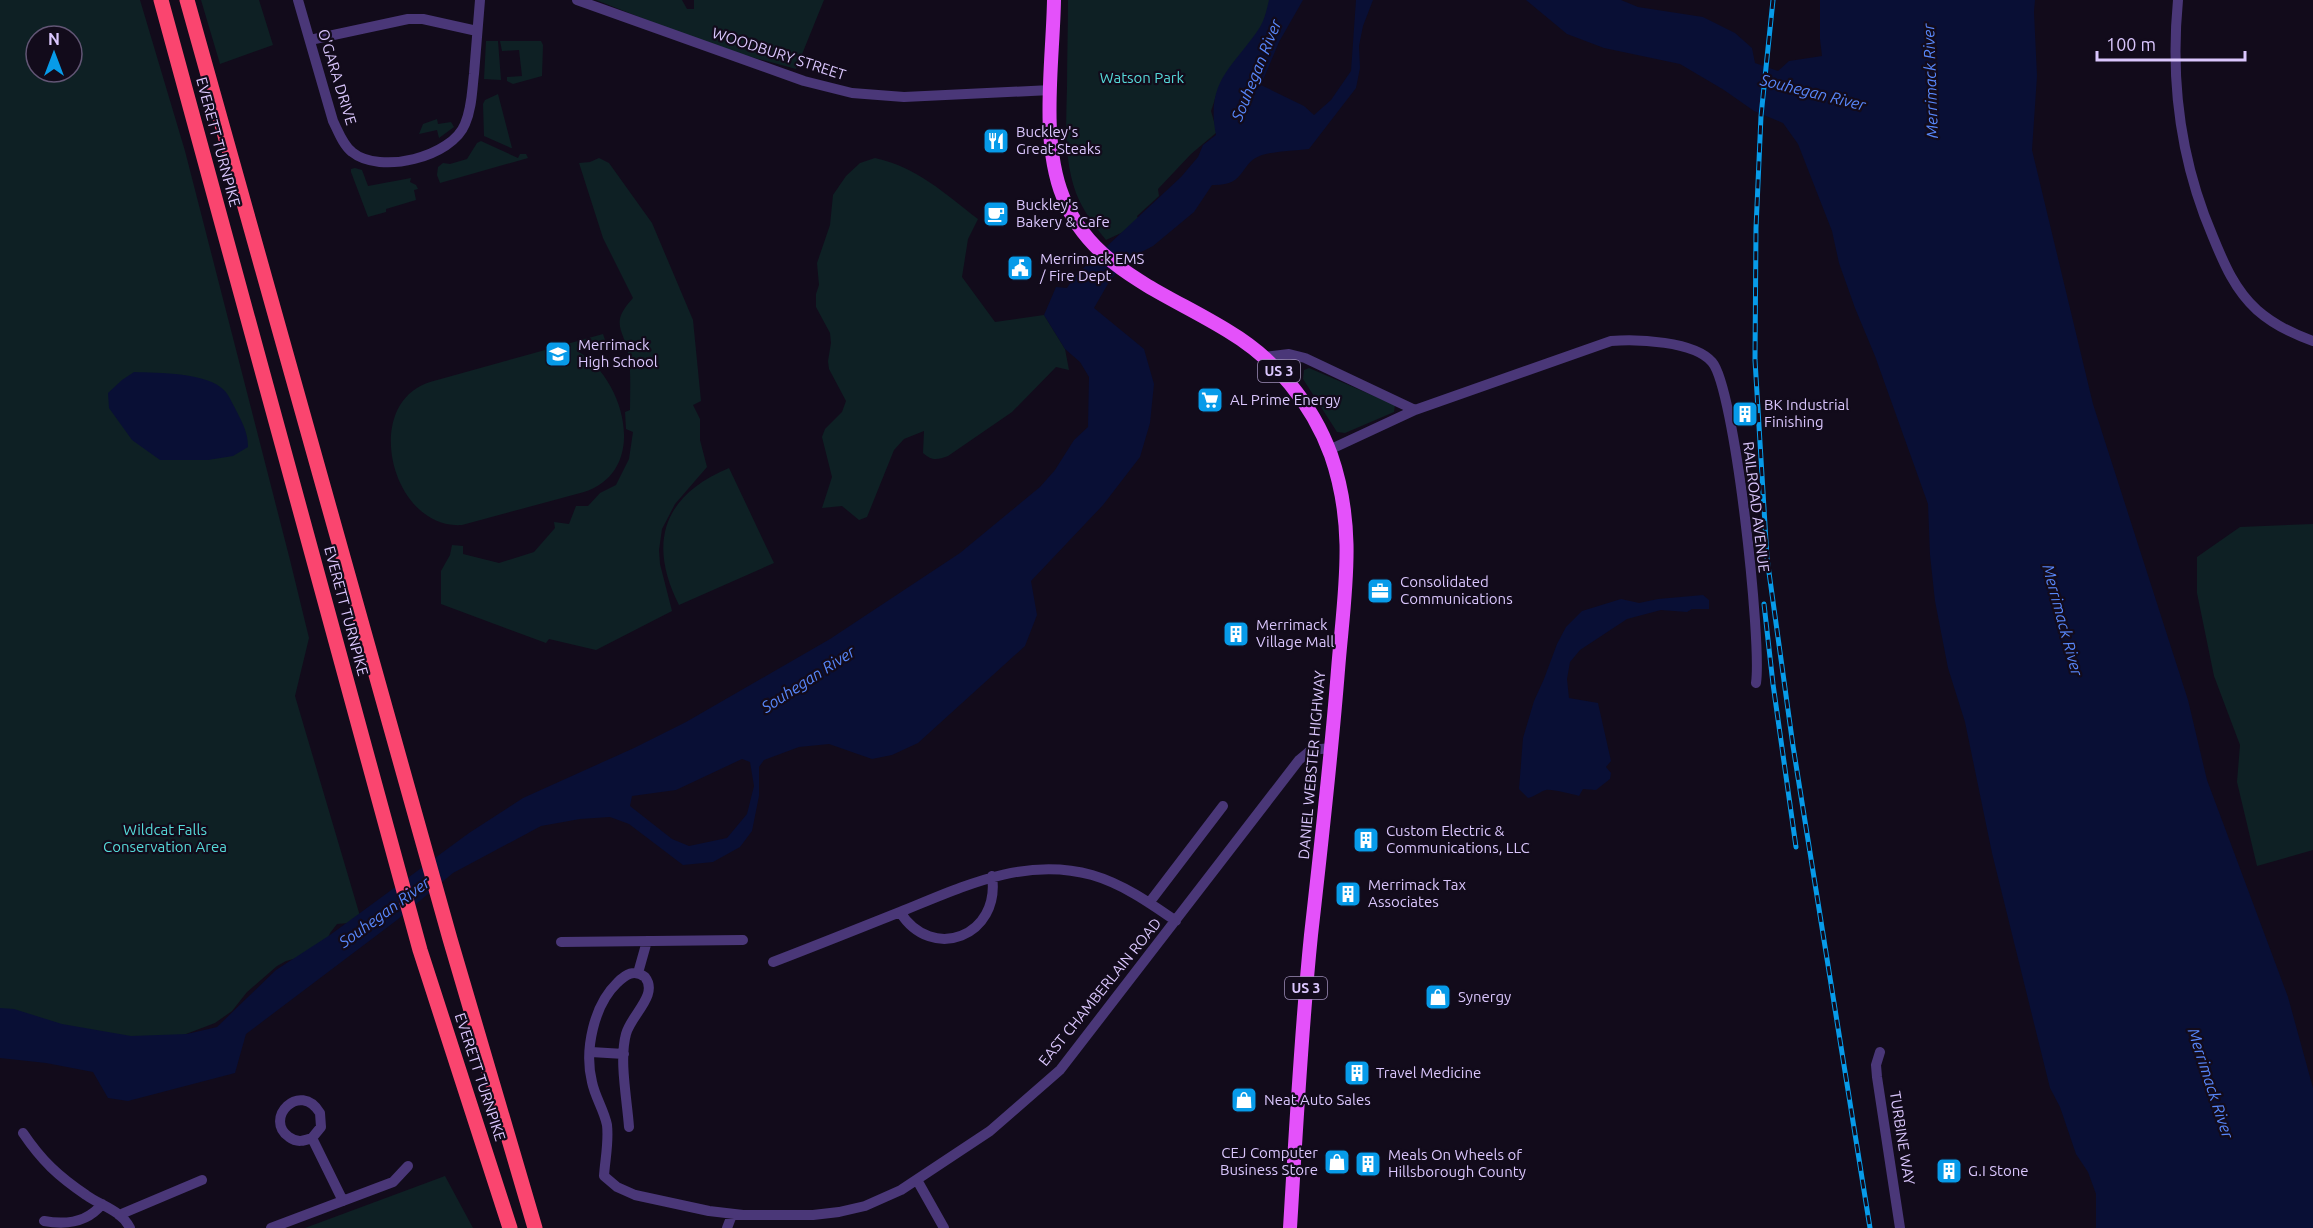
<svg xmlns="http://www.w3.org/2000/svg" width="2313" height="1228" viewBox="0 0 2313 1228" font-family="Ubuntu,sans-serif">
  <rect width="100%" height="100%" fill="#120b1b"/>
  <path fill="#0e2024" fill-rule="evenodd" d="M0,0h140l45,151 105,409 19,78 -14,58 65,220 -12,7 -11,1 -7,9 -3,7 -30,18 -11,3 -9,5 -30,26 -15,19 -17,12 -37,14 -42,4 -136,-23zM36,36h36v36h-36z
    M201,0h58l14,45 -53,19z
    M596,0h86l5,9h7v-9h130l-28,69 -78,-21z
    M1068,0h208l-9,31 -50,62 -6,18 6,21 -26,22 -33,35 1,7 -22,20 2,5 -18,12 -15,7c-12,-15 -23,-29 -30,-47 -12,-34 -10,-69 -9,-105 0,-29 1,-59 1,-88z
    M486,41h12l3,39 -17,-1z
    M500,41h41l2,4 -1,31 -29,8 -6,-3v-4l15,-1 -3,-26 -17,1z
    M498,94l14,54h-1l-27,-12 -1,-32 2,-4z
    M437,119l1,5 13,-2 3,5 -15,11 -2,-8 -18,4 4,-10z
    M481,141l37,17 2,-4h6l2,4 -88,25 -3,-8 1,-8 5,-4 7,1 17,-5 10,-16z
    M599,158l10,5 43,60 41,97 8,81 -8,4 7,14v21l7,27 -32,37 -13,25 -3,21 1,14 12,47 -76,39 -47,-11 -3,4 -105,-39v-33l9,-16 2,-10 11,1v8l36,9 35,-11 21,-24 -1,-6 15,2 7,-18h12l12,-13 16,-8 13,-26 4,-27 -7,-3 -1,-17 5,-2c0,-17 1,-35 -1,-52 -4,-29 -21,-33 4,-60l-30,-60 -24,-75 11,-1z
    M875,158c42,9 69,35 103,61l-10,20 -6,38 33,45 49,-7 21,34 4,21 -13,-3 -44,45 -64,44c-11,4 -16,5 -25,-3l1,-22 -20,8 -10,11 -27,67 -8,3 -17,-14 -20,2 10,-31 -10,-40 3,-8 17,-17 4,-11 -17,-32 -1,-8 3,-18 -1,-10 -14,-26v-13l3,-9 -2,-22 13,-38 3,-30 13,-19 14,-13z
    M355,168l7,2 6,16 43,-8 -1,4 6,3 2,4 -4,1 2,10 -30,9v3l-18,5 -17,-45v-3z
    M603,334l3,9 -29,8c48,27 73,120 7,141l-122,33c-70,5 -102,-121 -32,-143z
    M1309,368l86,37 -1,7 -49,21 -8,-1 -34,-53 1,-9z
    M729,468l45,95 -95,42c-32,-63 -15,-110 50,-137z
    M2313,524v326l-56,16 -20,-84 3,-37 -26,-69 -17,-83v-36l43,-30z
    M445,1176l28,52h-168z"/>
  <path fill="#090f35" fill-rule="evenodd" d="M1269,0h34l-24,42 -18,43 43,21 10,9 17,-15 20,-29 5,-71h17l-10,26 -4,20 1,22 -4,20 -47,61c-15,2 -33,2 -47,6 -24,8 -14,31 -50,30l-18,27 -41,34 -25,13 -19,23 -15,26 50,41 10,35 -4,39 -10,34 -37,48 -72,76 6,34 -12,31 -107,97 -26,12 -20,4 -43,-15 -30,3 -35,13 -5,7v29l-7,35 -12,16 -27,15 -30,3 -54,-41 -19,-7 -30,2 -39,7 -88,47 -56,47 -151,114 -11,39 -107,28 -20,-3 -15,-26 -47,-9 -46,-5v-50l14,1 48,15 69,12 56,-2 30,-7 59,-57 54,-35 139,-102 54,-35 111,-50 52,-26 144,-83 130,-86 80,-66 15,-17 19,-30 14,-13 1,-50 -9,-15 -15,-13 -21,-34 12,-28 11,1 8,-12 106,-99 17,-20 5,-12 13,-10c-11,-55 18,-68 44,-108 5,-8 7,-19 9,-27zM742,759l8,3 4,24 -7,28 -20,24 -38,8 -17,-7 -42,-33 2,-10 44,-6z
    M1526,0h95l17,7 65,10 32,16 17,15 3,15 23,8 11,-10 33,-5 -2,-17v-39h215l-1,12 3,64 -5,74 61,254 95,296 19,80 81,217 25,91v140h-217v-34l-8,-22 -12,-18 -16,-47 -10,-19 -58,-235 -27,-131 -17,-54 -13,-67 -5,-46 -2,-51 -53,-148 -20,-48 -16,-45 -7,-32 -34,-87 -15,-21 -29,-12 -30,-21 -44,-26 -76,-16 -37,-14z
    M134,372c24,1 74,0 91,19 5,6 8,14 12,21 6,12 11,21 11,35l-15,9 -25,4h-48l-28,-20 -23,-32 -1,-15 14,-13z
    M1703,595l6,5v9h-17l-5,3 -26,-2 -34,9 -47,31 -10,12 -3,17 2,19 29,5 13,58 -5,6 5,6 -1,6 -14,11 -13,-1 -4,7c-7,-2 -27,-7 -33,-6 -7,2 -10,6 -18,8l-9,-9 4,-51 11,-37 10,-22 13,-35 9,-17 16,-16 39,-12 18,4 19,-4z"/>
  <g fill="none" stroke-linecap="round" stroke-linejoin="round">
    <path stroke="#4a3778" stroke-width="10" d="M298,0l35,121c5,10 10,24 19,31 28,23 100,5 113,-28 7,-16 7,-34 9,-50 2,-25 4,-49 6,-74
      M577,0l227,81 48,12 52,4 147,-7
      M2178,0c-8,83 2,160 35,237 11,27 22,53 44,73 17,15 36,24 56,31
      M310,40l98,-21h15l54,12
      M1265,357l24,-3 16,4 110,52 196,-69c26,-2 83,0 101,21 23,26 50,280 44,321
      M1329,450l86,-40
      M1149,903l74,-97
      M900,912c32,51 101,24 92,-36
      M561,942l182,-2
      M773,962c42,-16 84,-33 127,-50 62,-25 124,-56 192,-37 31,9 58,28 84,46
      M638,973l9,-32
      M591,1052l33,2
      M1880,1052l-4,13 1,12 23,151
      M629,1127c-2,-28 -10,-67 -3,-93 5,-19 33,-39 19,-57 -11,-8 -19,-3 -28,6 -23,22 -33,67 -25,99 3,15 12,28 15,43 2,17 -2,35 -3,51l13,11 18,8 74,16 34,4h70l26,-3 26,-6 36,-16 89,-59 70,-61 239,-310 12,-10 20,-2
      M23,1133c19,28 35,43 63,62 15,11 35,15 44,33
      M312,1138c-8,3 -15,5 -23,-1 -26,-18 11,-57 31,-24l1,14 -9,11 31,63
      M917,1180l27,48
      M119,1215l83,-35
      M44,1221c22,4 44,1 58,-17
      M271,1228l122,-46 15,-16
      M727,1228l5,-13"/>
    <path stroke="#e451fa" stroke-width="14" d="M1054,0c-1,61 -14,140 9,197 28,72 104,96 165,134 47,28 84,72 103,124 26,75 13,139 7,215 -7,89 -17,177 -27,265 -10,98 -15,195 -21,293"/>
    <path stroke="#fa456f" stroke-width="15" d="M161,0l259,950 90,278
      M187,0l263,939 85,289"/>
    <g stroke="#079be9" stroke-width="5">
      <path id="rail" d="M1773,0l-12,116 -5,112 -1,132 12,198 26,188 77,482
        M1764,604l9,80 23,163"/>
    </g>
    <use href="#rail" stroke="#120b1b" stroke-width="3" stroke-dasharray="9" stroke-linecap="butt"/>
  </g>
  <defs>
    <g id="restaurant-square" transform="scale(1.35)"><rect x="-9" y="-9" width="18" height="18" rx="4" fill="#079be9" stroke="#120b1b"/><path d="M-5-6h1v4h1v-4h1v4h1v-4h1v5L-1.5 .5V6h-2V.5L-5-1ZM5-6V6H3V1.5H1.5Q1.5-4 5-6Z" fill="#fff"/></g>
    <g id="cafe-square" transform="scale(1.35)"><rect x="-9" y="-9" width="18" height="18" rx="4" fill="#079be9" stroke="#120b1b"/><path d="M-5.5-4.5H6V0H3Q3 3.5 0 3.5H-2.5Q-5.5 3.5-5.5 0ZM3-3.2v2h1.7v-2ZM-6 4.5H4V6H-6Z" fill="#fff"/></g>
    <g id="civic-square" transform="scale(1.35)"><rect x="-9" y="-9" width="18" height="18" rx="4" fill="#079be9" stroke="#120b1b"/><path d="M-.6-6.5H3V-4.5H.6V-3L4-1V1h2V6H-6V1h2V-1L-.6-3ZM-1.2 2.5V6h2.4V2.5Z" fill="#fff"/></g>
    <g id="school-square" transform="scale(1.35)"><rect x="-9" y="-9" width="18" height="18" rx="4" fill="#079be9" stroke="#120b1b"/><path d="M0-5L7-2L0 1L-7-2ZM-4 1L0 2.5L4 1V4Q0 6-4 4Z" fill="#fff"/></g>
    <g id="supermarket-square" transform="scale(1.35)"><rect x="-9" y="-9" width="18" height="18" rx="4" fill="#079be9" stroke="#120b1b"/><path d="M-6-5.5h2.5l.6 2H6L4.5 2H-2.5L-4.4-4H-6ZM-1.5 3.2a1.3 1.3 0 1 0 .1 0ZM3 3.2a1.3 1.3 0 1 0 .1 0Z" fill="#fff"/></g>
    <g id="building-square" transform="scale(1.35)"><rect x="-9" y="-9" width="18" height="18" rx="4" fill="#079be9" stroke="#120b1b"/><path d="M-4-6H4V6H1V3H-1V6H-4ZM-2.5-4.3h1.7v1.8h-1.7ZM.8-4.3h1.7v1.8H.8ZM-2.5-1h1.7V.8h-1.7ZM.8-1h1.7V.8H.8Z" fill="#fff"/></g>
    <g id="office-square" transform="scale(1.35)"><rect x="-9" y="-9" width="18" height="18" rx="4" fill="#079be9" stroke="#120b1b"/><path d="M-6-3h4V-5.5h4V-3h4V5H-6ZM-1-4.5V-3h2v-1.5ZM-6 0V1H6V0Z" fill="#fff"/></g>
    <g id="shop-square" transform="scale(1.35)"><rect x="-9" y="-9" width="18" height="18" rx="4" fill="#079be9" stroke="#120b1b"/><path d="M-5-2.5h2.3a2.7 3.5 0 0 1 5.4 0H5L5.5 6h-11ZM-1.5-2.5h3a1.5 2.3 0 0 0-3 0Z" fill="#fff"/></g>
  </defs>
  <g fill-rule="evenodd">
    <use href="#restaurant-square" x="996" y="141"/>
    <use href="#cafe-square" x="996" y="214"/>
    <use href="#civic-square" x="1020" y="268"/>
    <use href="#school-square" x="558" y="354"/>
    <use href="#supermarket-square" x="1210" y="400"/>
    <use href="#building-square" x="1745" y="414"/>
    <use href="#office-square" x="1380" y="591"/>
    <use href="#building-square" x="1236" y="634"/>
    <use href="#building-square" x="1366" y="840"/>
    <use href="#building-square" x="1348" y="894"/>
    <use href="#shop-square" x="1438" y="997"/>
    <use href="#building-square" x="1357" y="1073"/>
    <use href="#shop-square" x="1244" y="1100"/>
    <use href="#shop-square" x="1337" y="1162"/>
    <use href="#building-square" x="1368" y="1164"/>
    <use href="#building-square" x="1949" y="1171"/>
  </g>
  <g text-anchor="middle" stroke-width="4.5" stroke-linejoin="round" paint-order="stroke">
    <g fill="#120b1b" stroke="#9e8eb9" stroke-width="1.5">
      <rect x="1258" y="360" width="42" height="22" rx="4.5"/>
      <rect x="1285" y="977" width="42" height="22" rx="4.5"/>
    </g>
    <g font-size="14" font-weight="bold" fill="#dac6fd">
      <text x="1279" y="376">US 3</text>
      <text x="1306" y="993">US 3</text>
    </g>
    <g font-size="15" fill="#dac6fd" stroke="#120b1b">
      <text transform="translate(779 54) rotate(18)" y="5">WOODBURY STREET</text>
      <text transform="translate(337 77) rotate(73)" y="5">O'GARA DRIVE</text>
      <text transform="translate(218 142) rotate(75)" y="5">EVERETT TURNPIKE</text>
      <text transform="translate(1756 507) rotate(83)" y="5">RAILROAD AVENUE</text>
      <text transform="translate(346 611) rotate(75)" y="5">EVERETT TURNPIKE</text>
      <text transform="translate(1312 765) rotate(-85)" y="5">DANIEL WEBSTER HIGHWAY</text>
      <text transform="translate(1100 992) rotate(-51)" y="5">EAST CHAMBERLAIN ROAD</text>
      <text transform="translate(480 1077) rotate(72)" y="5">EVERETT TURNPIKE</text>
      <text transform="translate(1902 1138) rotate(81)" y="5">TURBINE WAY</text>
    </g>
    <g font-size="15" fill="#56dad9" stroke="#120b1b">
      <text x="1142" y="83">Watson Park</text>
      <text x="165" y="835">Wildcat Falls<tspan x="165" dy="17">Conservation Area</tspan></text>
    </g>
    <g font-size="15" fill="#dac6fd" stroke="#120b1b" text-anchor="start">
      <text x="1016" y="137">Buckley's<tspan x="1016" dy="17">Great Steaks</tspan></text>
      <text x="1016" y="210">Buckley's<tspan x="1016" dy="17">Bakery &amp; Cafe</tspan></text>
      <text x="1040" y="264">Merrimack EMS<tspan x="1040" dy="17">/ Fire Dept</tspan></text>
      <text x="578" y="350">Merrimack<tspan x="578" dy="17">High School</tspan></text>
      <text x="1230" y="405">AL Prime Energy</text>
      <text x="1764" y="410">BK Industrial<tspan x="1764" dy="17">Finishing</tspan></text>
      <text x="1400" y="587">Consolidated<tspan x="1400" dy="17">Communications</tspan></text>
      <text x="1256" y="630">Merrimack<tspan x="1256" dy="17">Village Mall</tspan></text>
      <text x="1386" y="836">Custom Electric &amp;<tspan x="1386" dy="17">Communications, LLC</tspan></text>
      <text x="1368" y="890">Merrimack Tax<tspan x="1368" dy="17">Associates</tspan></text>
      <text x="1458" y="1002">Synergy</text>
      <text x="1376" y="1078">Travel Medicine</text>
      <text x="1264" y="1105">Neat Auto Sales</text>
      <text x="1318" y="1158" text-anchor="end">CEJ Computer<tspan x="1318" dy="17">Business Store</tspan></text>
      <text x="1388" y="1160">Meals On Wheels of<tspan x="1388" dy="17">Hillsborough County</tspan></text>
      <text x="1968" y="1176">G.I Stone</text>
    </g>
    <g font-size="16" font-style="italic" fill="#5887fa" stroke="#120b1b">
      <text transform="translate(1256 70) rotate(-68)" y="6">Souhegan River</text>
      <text transform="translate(1930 81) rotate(-92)" y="6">Merrimack River</text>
      <text transform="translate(1813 92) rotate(14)" y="6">Souhegan River</text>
      <text transform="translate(2063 620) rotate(75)" y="6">Merrimack River</text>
      <text transform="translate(808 679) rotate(-33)" y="6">Souhegan River</text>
      <text transform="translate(384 912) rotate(-36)" y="6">Souhegan River</text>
      <text transform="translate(2211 1083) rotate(72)" y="6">Merrimack River</text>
    </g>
  </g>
  <g transform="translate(54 54)"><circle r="28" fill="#120b1b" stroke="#625675" stroke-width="1.5"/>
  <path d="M0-4.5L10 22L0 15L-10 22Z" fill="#079be9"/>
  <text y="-9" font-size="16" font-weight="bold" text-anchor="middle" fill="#dac6fd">N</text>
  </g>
  <path d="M2097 51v9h148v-9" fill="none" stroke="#dac6fd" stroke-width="3"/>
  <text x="2106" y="51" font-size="18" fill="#dac6fd" stroke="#120b1b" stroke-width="4.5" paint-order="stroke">100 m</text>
</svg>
